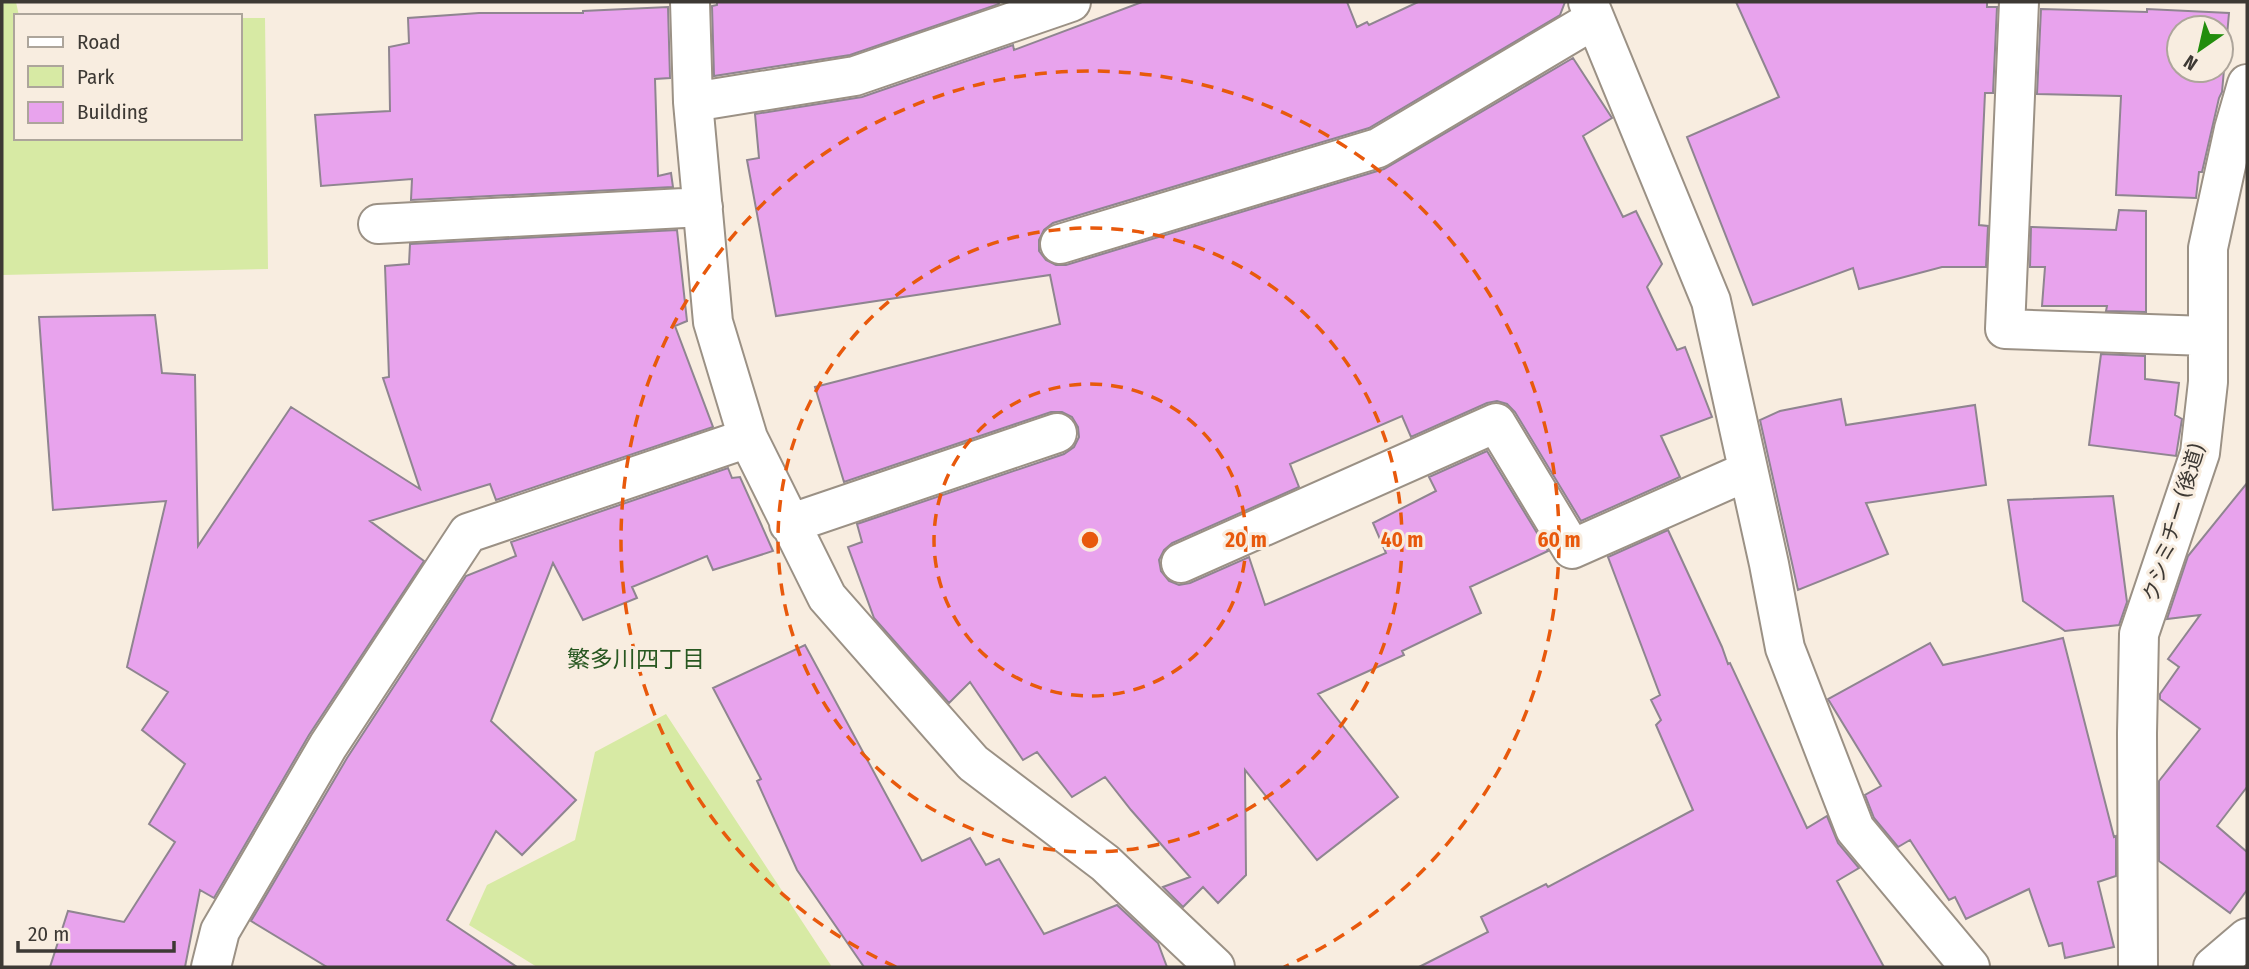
<svg xmlns="http://www.w3.org/2000/svg" width="2249" height="969" viewBox="0 0 2249 969" font-family="'Fira Sans Condensed','Noto Sans JP',sans-serif">
  <rect width="100%" height="100%" fill="#f8ede0"/>
  <path fill="#d7eaa4" d="M2,2h14l3,14h-3v122h224v-120h25l3,251 -266,6z
    M666,714l166,253h-295l-68,-42 18,-40 88,-45 20,-88z"/>
  <path fill="#e8a3ed" stroke="#8f8590" stroke-width="2" fill-rule="evenodd" d="M717,2h281l1,2 -149,51 -136,21 -2,-70 5,-1z
    M1142,2h205l10,25 10,-5 2,3 49,-23h147l-5,13 -191,113 -316,95 -9,7 -5,10v11l7,9 10,5h10l318,-96 189,-111 39,60 -29,18 40,81 13,-6 26,53 -15,23 30,63 8,-3 27,70 -51,19 19,41 -99,44 -66,-109 -8,-8 -10,-3 -10,2 -76,34 -9,-21 -112,48 9,23 -127,56 -8,7 -5,10 2,11 8,10 10,4 11,-2 59,-26 16,48 121,-52 -13,-30 63,-32 -7,-14 58,-26 61,100 -78,36 11,26 -79,38 2,4 -86,39 80,103 -81,63 -72,-90 1,105 -28,28 -15,-16 -20,20 -20,-20 27,-10 -59,-67 -26,-33 -33,20 -35,-45 -14,8 -53,-78 -21,21 -75,-85 -26,-71 14,-5 -5,-18 207,-70 10,-7 5,-10 -1,-10 -6,-10 -10,-5h-11l-207,70 -29,-95 245,-63 -10,-49 -274,41 -29,-156 12,-2 -4,-44 107,-17 151,-52 1,5z
    M1736,2h251v5h10l-4,86h-8l-6,132 9,1 -2,41h-44l-83,22 -6,-21 -100,37 -66,-168 92,-40z
    M668,7l2,71 -15,1 3,97 13,-3 2,14 -262,13 1,-21 -91,7 -6,-71 75,-4 -1,-64 20,-4 -1,-25 71,-5h104v-2z
    M2041,9l106,3v-3l82,4 -7,79 -3,6 -17,74h-3l-3,26 -80,-3 5,-99 -84,-2zM2179,28h42v42h-42z
    M2119,210l27,1v101l-40,-1 1,-5h-65l3,-39h-15l1,-40 85,3z
    M677,230l10,91 -12,5 38,101 -217,73 -6,-16 -120,37 54,40 -115,174 -95,163 -14,-8 -15,77h-135l18,-56 56,11 51,-80 -26,-18 36,-60 -43,-34 26,-38 -41,-25 39,-166 -113,9 -14,-193 116,-2 7,58 33,2 3,171 93,-139 129,82 -37,-111 6,-1 -4,-111 24,-2 1,-20z
    M2101,354l44,2v23l34,4 -4,32 7,4 -6,37 -87,-11z
    M1841,399l5,26 129,-20 11,80 -120,18 22,51 -90,36 -38,-170 20,-9z
    M728,468l4,10 8,-1 33,74 -60,19 -6,-14 -75,31 5,11 -54,22 -30,-57 -62,158 85,79 -54,55 -26,-24 -49,89 70,47h-190l-76,-46 96,-163 119,-182 50,-20 -5,-14z
    M2247,483v304l-30,39 30,26v38l-17,23 -71,-52v-80l41,-52 -40,-30v-5l19,-27 -11,-8 32,-44 -33,4 21,-63z
    M2113,496l14,106 -8,23 -54,6 -42,-30 -15,-101z
    M1668,530l54,117 6,17 2,-1 77,165 20,-12 11,27 21,25 -22,13 47,86h-465l69,-35 -7,-15 65,-33 2,3 145,-77 -37,-85 5,-5 -10,-20 9,-5 -52,-138z
    M2063,638l51,199 2,-1v40l-18,6 16,65 -49,11 -3,-15 -13,3 -20,-57 -63,30 -11,-22 -6,3 -39,-60 -12,7 -24,-29 -9,-23 16,-9 -53,-87 102,-56 13,22z
    M805,645l117,216 48,-23 16,27 13,-6 45,75 73,-29 41,38 9,24h-303l-67,-97 -40,-89 4,-2 -48,-91z"/>
  <g fill="none" stroke-linecap="round" stroke-linejoin="round">
    <g stroke="#9b9185" stroke-width="42">
      <path id="minor" d="M690,2l3,100 20,220 35,116 79,159 146,166 132,100 110,104
        M1588,2l123,299 58,263 16,84 70,181 115,138
        M2019,2l-14,327 202,7
        M693,102l162,-26 216,-74
        M378,224l325,-17
        M1060,244l318,-96 217,-129
        M789,524l268,-91
        M1181,563l315,-140 76,126 176,-78
        M211,967l9,-36 108,-185 140,-213 280,-95
        M2138,967l-1,-234 2,-99 61,-181 8,-71v-134l26,-119 13,-45
        M2213,967l34,-29"/>
    </g>
    <use href="#minor" stroke="#fff" stroke-width="38"/>
  </g>
  <g fill="none" stroke="#e8590c" stroke-width="3.5" stroke-dasharray="12 9">
    <circle cx="1090" cy="540" r="156"/>
    <circle cx="1090" cy="540" r="312"/>
    <path d="M896 967A469 469 0 1 1 1284 967"/>
  </g>
  <g text-anchor="middle" stroke-width="6" stroke-linejoin="round" paint-order="stroke">
    <g font-size="21" fill="#3d3934" stroke="#f8ede0">
      <text transform="translate(2174 523) rotate(-73)" y="7">クシミチー (後道)</text>
    </g>
    <g font-size="23" fill="#285821" stroke="#f8ede0">
      <text x="636" y="667">繁多川四丁目</text>
    </g>
  </g>
  <circle cx="1090" cy="540" r="10" fill="#e8590c" stroke="#f8ede0" stroke-width="3.5"/>
  <g font-size="21" text-anchor="middle" font-weight="bold" fill="#e8590c" stroke="#f8ede0" stroke-width="6" stroke-linejoin="round" paint-order="stroke">
    <text x="1246" y="547">20 m</text>
    <text x="1402" y="547">40 m</text>
    <text x="1559" y="547">60 m</text>
  </g>
  <rect width="2249" height="969" fill="none" stroke="#3d3934" stroke-width="7"/>
  <rect x="14" y="14" width="228" height="126" fill="#f8ede0" stroke="#ada59b" stroke-width="2"/>
  <rect x="28" y="37" width="35" height="10" fill="#ffffff" stroke="#ada59b" stroke-width="2"/>
  <text x="77" y="49" font-size="21" fill="#3d3934">Road</text>
  <rect x="28" y="66" width="35" height="21" fill="#d7eaa4" stroke="#ada59b" stroke-width="2"/>
  <text x="77" y="84" font-size="21" fill="#3d3934">Park</text>
  <rect x="28" y="102" width="35" height="21" fill="#e8a3ed" stroke="#ada59b" stroke-width="2"/>
  <text x="77" y="119" font-size="21" fill="#3d3934">Building</text>
  <g transform="translate(2200 49) rotate(214)"><circle r="33" fill="#f8ede0" stroke="#ada59b" stroke-width="2"/>
  <path d="M0-5L12 26L0 18L-12 26Z" fill="#238d0d"/>
  <text y="-10" font-size="19" font-weight="bold" text-anchor="middle" fill="#3d3934">N</text>
  </g>
  <path d="M18 941v10h156v-10" fill="none" stroke="#3d3934" stroke-width="3.5"/>
  <text x="28" y="941" font-size="21" fill="#3d3934" stroke="#f8ede0" stroke-width="5" paint-order="stroke">20 m</text>
</svg>
